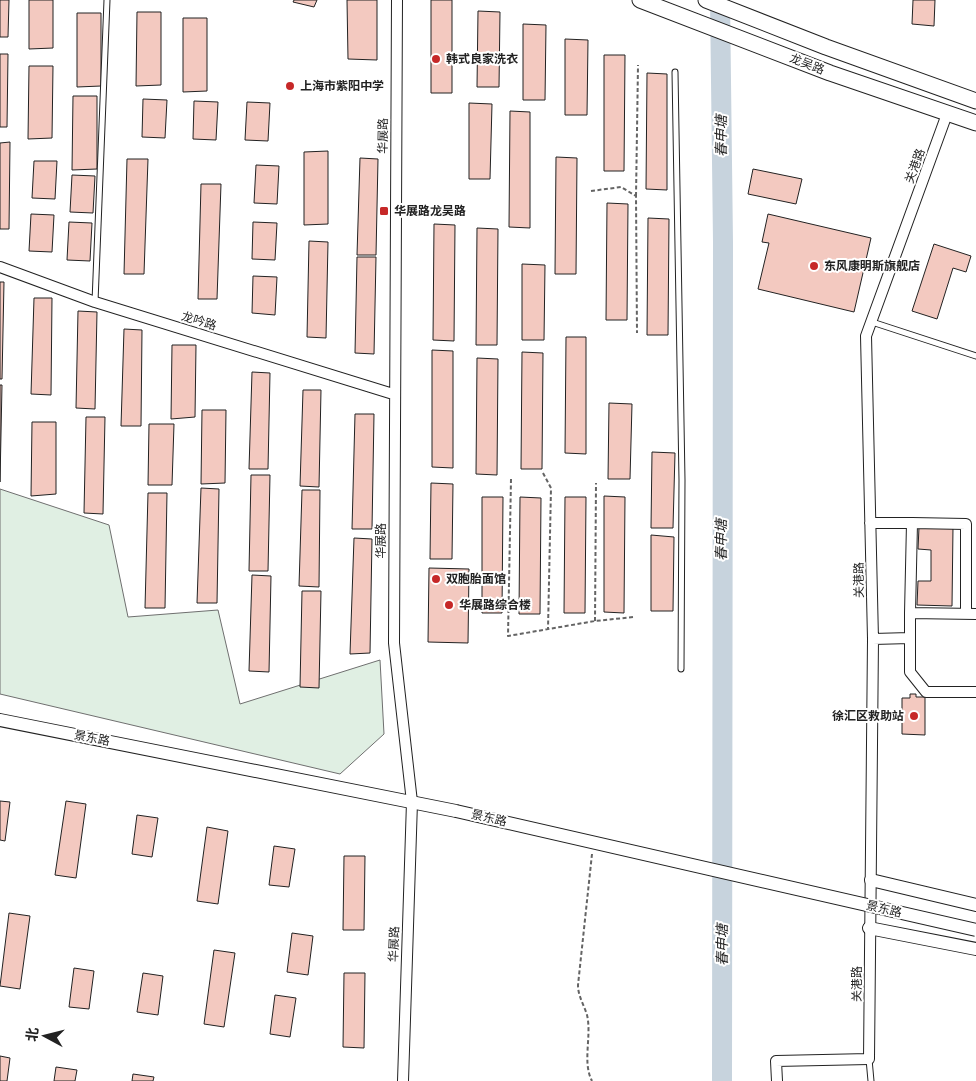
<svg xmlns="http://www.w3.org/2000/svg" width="976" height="1081" viewBox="0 0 976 1081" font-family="'Fira Sans Condensed','Noto Sans SC',sans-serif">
  <rect width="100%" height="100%" fill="#fff"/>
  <path fill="#e0efe3" stroke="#6f6f6f" d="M0,489l109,36 19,92 90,-7 22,94 140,-44 4,74 -44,40 -340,-80z"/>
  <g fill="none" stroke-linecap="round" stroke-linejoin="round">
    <path stroke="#c7d3dd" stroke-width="20" d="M720,0l3,242 -1,839"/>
  </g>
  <path fill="#f3c9c0" stroke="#222" d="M0,0h9l-1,37h-8z
    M29,0h24v48l-24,1z
    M294,0h23l-3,7 -21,-5z
    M347,0h30v60l-29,-1z
    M431,0h21v93h-21z
    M913,0h22l-1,26 -22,-2z
    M478,11l22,1 -1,75h-22z
    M137,12h24v73l-25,1z
    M77,13h24v73l-24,1z
    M183,18h24v73l-24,1z
    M523,24l23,1 -1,75h-22z
    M565,39l23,1 -1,75h-22z
    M0,54h8l-1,73h-7z
    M604,55h21l-1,116h-20z
    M29,66h24l-1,72 -24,1z
    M647,73l20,1v116l-21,-1z
    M73,96h24v73l-25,1z
    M143,99l24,1 -2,38 -23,-1z
    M194,101l24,1 -2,38 -23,-1z
    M247,102l23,1 -2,38 -23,-1z
    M469,103l23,1 -2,75h-21z
    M510,111l20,1v116l-21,-1z
    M10,142l-1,87h-9v-86z
    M328,151v73l-24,1v-73z
    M556,157l21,1 -1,116h-21z
    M360,158l18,1 -2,96h-19z
    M127,159h21l-4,115h-20z
    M34,161h23l-2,38 -23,-1z
    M256,165l23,1 -2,38 -23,-1z
    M753,169l49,10 -6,25 -48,-10z
    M72,175l23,1 -2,37 -23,-1z
    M201,184h20l-4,115h-19z
    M607,203l21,1 -1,116h-21z
    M31,214l23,1 -2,37 -23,-1z
    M768,214l103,24 -17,74 -96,-23 11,-46 -7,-1z
    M648,218l21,1 -1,116h-21z
    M69,222l23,1 -2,38 -23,-1z
    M253,222l24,1 -2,37 -23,-1z
    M434,224l21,1 -1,116 -21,-1z
    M477,228l21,1 -1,116h-21z
    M309,241l19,1 -2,96 -19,-1z
    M934,244l37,12 -5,16 -13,-4 -16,51 -25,-8z
    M357,257h19l-2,97 -19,-1z
    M522,264l23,1 -1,75h-22z
    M253,276l24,1 -2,38 -23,-2z
    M0,282h4l-2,97h-2z
    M34,298h18l-1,97 -20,-1z
    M78,311l19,1 -2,97 -19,-1z
    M124,329l18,1 -1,96h-20z
    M566,337h20v117l-21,-1z
    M172,345h24l-1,72 -24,2z
    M432,350l21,1v117l-21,-1z
    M522,352l21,1 -1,116h-21z
    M477,358l21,1 -1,116 -21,-1z
    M252,372l18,1 -2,96h-19z
    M0,385h2l-2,97z
    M303,390h18l-2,97 -19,-1z
    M609,403l23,1 -2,75h-22z
    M202,410h24l-1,73 -24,1z
    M355,414h19l-2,115h-20z
    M86,417h19l-2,97 -19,-1z
    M32,422h24v72l-25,2z
    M149,424h25l-2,61h-24z
    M652,452l23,1 -2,75h-22z
    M251,475h19l-2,96h-19z
    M431,483l22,1 -1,75h-22z
    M201,488l18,1 -2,114h-20z
    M302,490h18l-1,97 -20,-1z
    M148,493h19l-2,115h-20z
    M604,496l21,1 -1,116 -20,-1z
    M482,497h21l-1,116h-20z
    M520,497l21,1 -1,116h-21z
    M565,497h21l-1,116h-21z
    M919,527h34l-1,79 -35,-1 1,-24h13v-31l-13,-1z
    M651,535l23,2 -1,74h-22z
    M354,538l18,1 -2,114 -20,1z
    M429,568l40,1 -1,74 -40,-1z
    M252,575l19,1 -2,96 -20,-1z
    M302,591h19l-2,97 -19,-1z
    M910,694h6v3h9v38l-23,-1v-36h8z
    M0,801l10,1 -5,39 -5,-1z
    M66,801l20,3 -10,74 -21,-3z
    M137,815l21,3 -6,39 -20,-3z
    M207,827l21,4 -10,73 -21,-3z
    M274,846l21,3 -6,38 -20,-2z
    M344,856h21l-1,74h-21z
    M9,913l21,3 -10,73 -20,-3z
    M292,933l21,3 -5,39 -21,-3z
    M214,950l21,3 -11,74 -20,-3z
    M74,968l20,3 -5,38 -20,-2z
    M143,973l20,3 -5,39 -21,-3z
    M344,973h21l-1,75 -21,-1z
    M275,995l21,3 -6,39 -20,-3z
    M0,1056l10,2 -3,23h-7z
    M56,1067l21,3 -2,11h-21z
    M133,1074l21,3 -1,4h-21z"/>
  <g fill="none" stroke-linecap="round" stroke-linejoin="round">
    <g stroke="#222" stroke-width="7">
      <path id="service" d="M675,72l7,408 -1,189
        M95,302l12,-302
        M872,322l104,34
        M869,1059l2,22"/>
    </g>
    <g stroke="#222" stroke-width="12">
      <path id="minor" d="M397,0l-3,643 18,159 -9,279
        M0,267l95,35 298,92
        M870,523h42l-2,90
        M912,523l54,1v90
        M976,614l-66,-1v59l16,20h50
        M873,639l37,-1
        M777,1081l-1,-20 93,-2 4,-420 -7,-303 81,-222"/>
    </g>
    <g stroke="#222" stroke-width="14">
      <path id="tertiary" d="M0,720l456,91
        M871,880l105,25
        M869,928l107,21"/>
    </g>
    <g stroke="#222" stroke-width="17">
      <path id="primary" d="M640,0l190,73 146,50
        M706,0l120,47 150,54"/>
    </g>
    <path stroke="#646464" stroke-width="2" stroke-dasharray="4 2.5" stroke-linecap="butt" d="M591,191l30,-4 15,9 1,137
      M636,196l2,-131
      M543,473l8,15 -3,141
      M511,479l-3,157 87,-15 39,-4
      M595,621l1,-138
      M592,854l-14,131c0,11 6,20 9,30 5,21 -5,47 5,66"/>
    <use href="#service" stroke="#fff" stroke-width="5"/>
    <use href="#minor" stroke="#fff" stroke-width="10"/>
    <use href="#tertiary" stroke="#fff" stroke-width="12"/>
    <use href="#primary" stroke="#fff" stroke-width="15"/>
    <g stroke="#222" stroke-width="14" stroke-linecap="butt">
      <path id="tertiary-bridge" d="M456,811l520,119"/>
    </g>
    <use href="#tertiary-bridge" stroke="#fff" stroke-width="12"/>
  </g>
  <g fill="#c62828" stroke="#fff" stroke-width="2">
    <circle cx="436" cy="59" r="5"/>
    <circle cx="290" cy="86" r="5"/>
    <rect x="379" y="206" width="10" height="10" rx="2.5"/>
    <circle cx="814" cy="266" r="5"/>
    <circle cx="436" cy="579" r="5"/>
    <circle cx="449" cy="605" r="5"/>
    <circle cx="914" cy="716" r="5"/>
  </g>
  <g text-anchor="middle" stroke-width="4" stroke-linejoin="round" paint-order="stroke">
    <g font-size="12" font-weight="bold" fill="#222" stroke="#fff" text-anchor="start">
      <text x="446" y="63">韩式良家洗衣</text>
      <text x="300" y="90">上海市紫阳中学</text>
      <text x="394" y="215">华展路龙吴路</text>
      <text x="824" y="270">东风康明斯旗舰店</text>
      <text x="446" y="583">双胞胎面馆</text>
      <text x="459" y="609">华展路综合楼</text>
      <text x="904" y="720" text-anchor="end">徐汇区救助站</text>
    </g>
    <g font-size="12" fill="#222" stroke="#fff">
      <text transform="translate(807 64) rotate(21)" y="4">龙吴路</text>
      <text transform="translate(383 136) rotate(-89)" y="4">华展路</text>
      <text transform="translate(915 166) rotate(-70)" y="4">关港路</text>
      <text transform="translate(199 321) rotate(17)" y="4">龙吟路</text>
      <text transform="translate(381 541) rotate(-90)" y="4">华展路</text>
      <text transform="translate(859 580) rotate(-91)" y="4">关港路</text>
      <text transform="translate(92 738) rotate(11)" y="4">景东路</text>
      <text transform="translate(489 818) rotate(13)" y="4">景东路</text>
      <text transform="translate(884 909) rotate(13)" y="4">景东路</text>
      <text transform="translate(394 944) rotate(-88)" y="4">华展路</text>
      <text transform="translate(857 984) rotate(-90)" y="4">关港路</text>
    </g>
    <g font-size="14" font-style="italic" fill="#222" stroke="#fff">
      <text transform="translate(721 136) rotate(-90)" y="5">春申塘</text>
      <text transform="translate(721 540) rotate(-90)" y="5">春申塘</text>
      <text transform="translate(722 945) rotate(-90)" y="5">春申塘</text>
    </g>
  </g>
  <g transform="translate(45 1036) rotate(277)" stroke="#ffffff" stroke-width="4" paint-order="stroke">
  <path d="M0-4L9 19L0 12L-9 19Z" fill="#222222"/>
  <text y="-8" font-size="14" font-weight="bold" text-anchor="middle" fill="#222222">北</text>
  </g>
</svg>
